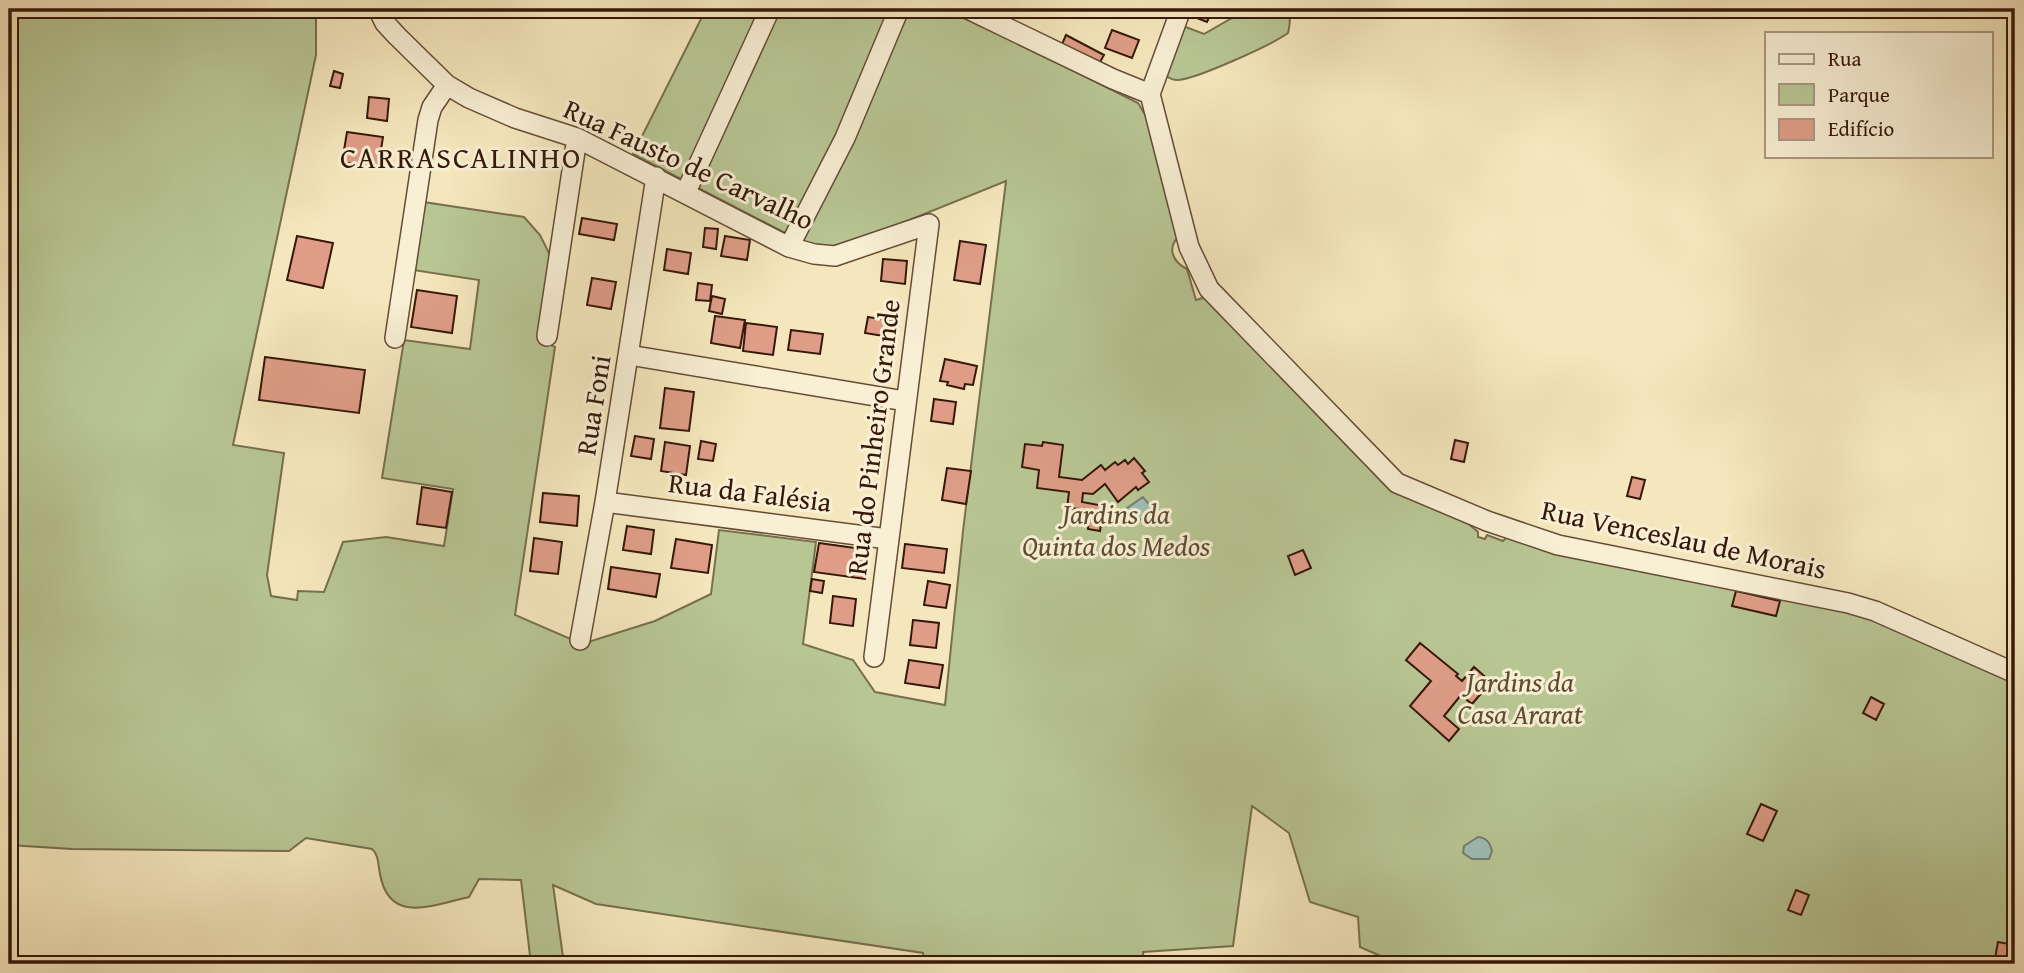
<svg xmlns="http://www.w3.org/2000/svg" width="2024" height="973" viewBox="0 0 2024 973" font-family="'Gentium Book Plus',serif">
  <rect width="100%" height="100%" fill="#f5e7bd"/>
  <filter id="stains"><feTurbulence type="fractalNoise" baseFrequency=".00286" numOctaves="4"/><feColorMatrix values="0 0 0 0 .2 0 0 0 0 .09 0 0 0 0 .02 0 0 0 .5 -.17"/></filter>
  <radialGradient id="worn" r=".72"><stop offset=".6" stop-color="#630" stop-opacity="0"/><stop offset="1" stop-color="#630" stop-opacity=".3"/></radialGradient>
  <path fill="#b8c694" stroke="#776f4e" stroke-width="2" d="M9,9h307v46l-83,390 51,8 -17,122 4,21 26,4 1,-9 26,1 19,-50 43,-5 58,9 9,-57 -71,-11 22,-138 66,9 9,-69 -66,-10 10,-68 101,15 16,18 11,22 -13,81 17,9 -40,268 67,29 73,-23 56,-27 8,-64 97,12 -13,102 50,16 22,32 70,13 18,-174 43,-350 -166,67 -24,1 -183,-95 73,-145h246l186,94 9,15 31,119c-11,12 -5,25 9,32l9,31 10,-3 185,191 73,32 14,12v5l7,2 2,-4 16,6 5,-5 347,61 160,69v298h-616l-39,-17 -2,-30 -48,-15 -21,-69 -37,-27 -19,140 -90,6 1,12h-219l-2,-11 -327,-49 -43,-19 11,79h-33l-10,-84 -42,-1 -10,18c-36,8 -80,28 -89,-23 -2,-9 -1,-19 -8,-25l-66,-11 -17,13 -217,-2 -63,-4z
    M1240,9h44c8,6 6,15 4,24 -15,11 -95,48 -112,47 -5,0 -6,-2 -10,-4l12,-52 26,10 33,-19z"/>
  <path fill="#9dbfb6" stroke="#747c71" stroke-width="2" d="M1143,497l12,15c-14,9 -25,12 -42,11l1,-6z
    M1478,837c9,1 12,6 14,14l-3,8h-17l-9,-6 1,-7z"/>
  <path fill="#df9d88" stroke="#361809" stroke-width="2" d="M1192,9h21l-6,13 -18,-7z
    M1112,30l27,10 -7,18 -27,-10z
    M1066,35l38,20 -5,9 -37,-20z
    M334,71l9,3 -3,14 -10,-2z
    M369,97l20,2 -2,22 -20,-3z
    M347,132l36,5 -5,31 -36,-6z
    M582,218l35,6 -3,16 -35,-6z
    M705,228l13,1 -2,20 -13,-2z
    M297,236l36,7 -10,45 -36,-8z
    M725,236l25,4 -3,20 -26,-4z
    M960,241l26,4 -6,39 -26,-4z
    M667,249l24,4 -3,21 -24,-4z
    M883,259l24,2 -2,23 -24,-3z
    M592,278l24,4 -5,27 -24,-4z
    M698,283l14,2 -2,16 -14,-1z
    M417,290l40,6 -5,37 -41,-6z
    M712,296l13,3 -3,15 -13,-3z
    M715,316l30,4 -5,28 -29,-5z
    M868,317l31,5 -3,16 -31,-5z
    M746,323l31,4 -4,28 -30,-4z
    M791,330l32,4 -3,20 -32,-4z
    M265,357l100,13 -6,43 -100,-13z
    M945,359l32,7 -4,19 -8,-1 -1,5 -17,-4 1,-3 -8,-1z
    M665,388l29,4 -5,39 -29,-3z
    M934,399l22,3 -3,22 -22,-3z
    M635,436l19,3 -3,20 -20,-3z
    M1455,440l13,3 -4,19 -13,-3z
    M701,441l15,3 -3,17 -15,-2z
    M665,442l25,4 -4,29 -25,-4z
    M1043,442l20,3 -4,32 23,3 19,-15 4,5 10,-8 3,3 7,-5 3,4 6,-6 11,13 -3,2 7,9 -11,8 -2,-3 -18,15 -13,-18 -12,10 -10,-1 -1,9 22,4 -4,25 -12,-2 1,-11 -11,-2 1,-7 -12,-1 2,-16 -32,-4 2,-18 -17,-3 3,-23 17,2z
    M947,468l24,3 -5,33 -24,-4z
    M1632,477l13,3 -5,19 -13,-3z
    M422,487l30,5 -6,36 -29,-4z
    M543,493l36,3 -2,30 -37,-4z
    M627,526l27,4 -3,24 -28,-4z
    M534,538l28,4 -4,32 -28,-3z
    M676,539l36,6 -4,28 -37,-5z
    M819,543l51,7 -5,29 -51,-7z
    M905,544l42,5 -3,24 -42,-5z
    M1303,550l8,18 -16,7 -7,-19z
    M611,567l49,7 -4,23 -48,-8z
    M812,579l12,2 -2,12 -12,-2z
    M928,581l22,4 -4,23 -22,-3z
    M1736,591l44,10 -4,15 -44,-10z
    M833,596l23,3 -3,27 -23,-3z
    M913,620l26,3 -3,25 -26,-3z
    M1420,643l38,31 -2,2 6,5 12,-14 17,15 -19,22 -11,-9 -17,21 15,13 -10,12 -39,-35 21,-25 -25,-21z
    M909,660l34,5 -4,23 -34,-5z
    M1871,697l13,7 -8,16 -13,-7z
    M1761,804l16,7 -14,30 -16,-7z
    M1796,890l13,5 -8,20 -13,-5z
    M1998,942l17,3 -4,19h-17z"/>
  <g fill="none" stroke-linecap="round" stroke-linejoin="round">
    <g stroke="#664c36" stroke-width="22">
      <path id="street" d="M378,9l7,14 12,13 50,49 22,13 46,20 62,20 212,109 25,7 21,2 94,-32 -55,433
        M968,9l145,70 37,15
        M1181,9l-31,85 39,153 20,42 188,194 90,38 71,24 290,58 27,8 140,62
        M686,192l84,-183
        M789,247l56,-109 54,-129
        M547,336l30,-198
        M395,338l33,-218 4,-13 15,-22
        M629,355l276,46
        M605,502l283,37
        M580,640l25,-138 51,-325"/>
    </g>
    <use href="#street" stroke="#f8efd4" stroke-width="19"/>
  </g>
  <g text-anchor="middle" stroke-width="6" stroke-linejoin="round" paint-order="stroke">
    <g font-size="28" fill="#361809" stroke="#f8efd4">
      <text transform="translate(689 164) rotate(25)" y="10">Rua Fausto de Carvalho</text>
      <text transform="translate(593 405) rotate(-81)" y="10">Rua Foni</text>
      <text transform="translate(873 437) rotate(-83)" y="10">Rua do Pinheiro Grande</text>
      <text transform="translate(750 492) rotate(7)" y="10">Rua da Falésia</text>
      <text transform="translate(1684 539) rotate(12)" y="10">Rua Venceslau de Morais</text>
    </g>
    <g font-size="28" font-style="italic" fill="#5d4c33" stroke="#f8efd4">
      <text x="1116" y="524">Jardins da<tspan x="1116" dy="32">Quinta dos Medos</tspan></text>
      <text x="1520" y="692">Jardins da<tspan x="1520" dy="32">Casa Ararat</tspan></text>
    </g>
    <g font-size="30" letter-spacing="2" fill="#361809" stroke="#f8efd4">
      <text x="461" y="168">CARRASCALINHO</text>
    </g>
  </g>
  <rect width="2024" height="973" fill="none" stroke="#f5e7bd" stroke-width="35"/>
  <rect x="10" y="10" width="2003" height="952" fill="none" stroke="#361809" stroke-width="3.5"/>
  <rect x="18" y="18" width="1989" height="938" fill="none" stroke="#361809" stroke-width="2"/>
  <rect x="1765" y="32" width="228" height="126" fill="#f8efd4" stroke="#aa9983" stroke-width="2"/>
  <rect x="1779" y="54" width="35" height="10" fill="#f8efd4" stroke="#aa9983" stroke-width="2"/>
  <text x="1828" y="66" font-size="21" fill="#361809">Rua</text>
  <rect x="1779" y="84" width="35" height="21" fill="#b8c694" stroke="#aa9983" stroke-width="2"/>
  <text x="1828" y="102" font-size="21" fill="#361809">Parque</text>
  <rect x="1779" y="119" width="35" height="21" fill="#df9d88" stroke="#aa9983" stroke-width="2"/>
  <text x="1828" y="136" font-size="21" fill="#361809">Edifício</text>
  <rect width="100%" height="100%" filter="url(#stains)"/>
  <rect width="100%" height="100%" fill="url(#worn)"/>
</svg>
